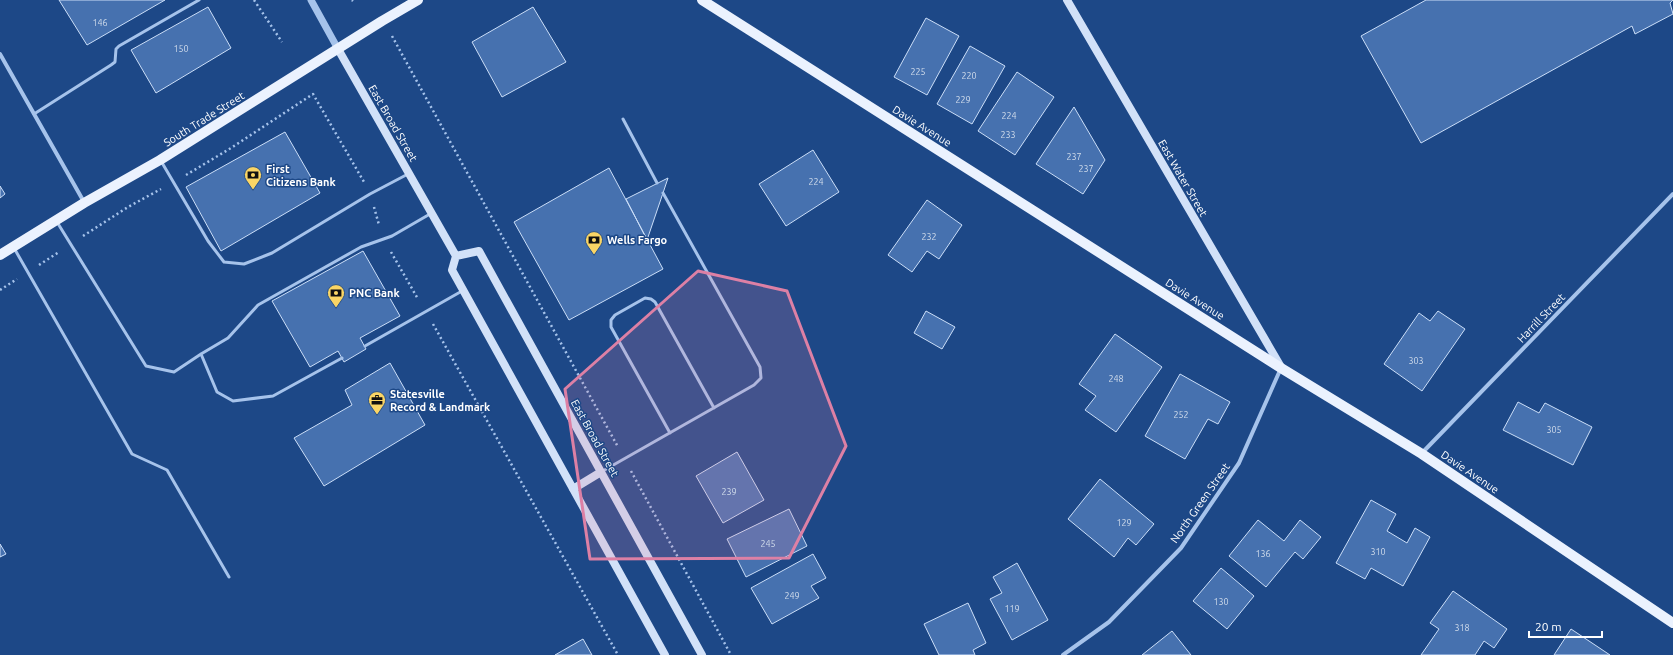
<svg xmlns="http://www.w3.org/2000/svg" width="1673" height="655" viewBox="0 0 1673 655" font-family="Ubuntu,sans-serif">
  <rect width="100%" height="100%" fill="#1d4887"/>
  <path fill="#4671af" stroke="#cbdef8" d="M59,0h106l-78,45z
    M1426,0h247l-3,3 3,11 -38,20 -3,-8 -211,117 -60,-107z
    M208,7l23,41 -75,45 -25,-43z
    M533,7l33,55 -64,35 -30,-55z
    M926,18l33,18 -32,59 -33,-18z
    M970,46l35,20 -33,58 -35,-20z
    M1017,72l37,25 -39,58 -37,-24z
    M1074,107l31,53 -22,34 -47,-30z
    M285,132l35,61 -99,58 -35,-64z
    M813,150l26,42 -53,34 -27,-42z
    M609,168l54,101 -94,51 -55,-98z
    M668,178l-5,15 -16,47 -21,-41z
    M0,186l5,8 -5,4z
    M927,200l35,25 -23,34 -12,-8 -15,21 -24,-17z
    M363,251l37,65 -40,22 6,11 -22,13 -6,-11 -28,16 -38,-66z
    M926,311l29,16 -13,22 -28,-16z
    M1438,311l27,18 -43,62 -38,-27 35,-51 11,8z
    M1115,334l47,33 -46,65 -31,-22 11,-14 -17,-12z
    M390,363l35,62 -101,61 -30,-48 58,-33 -7,-15z
    M1180,374l50,28 -12,22 -10,-5 -23,40 -40,-23z
    M1518,402l21,11 6,-10 47,24 -19,38 -70,-35z
    M737,452l27,48 -41,23 -27,-47z
    M1100,479l54,45 -18,21 -8,-7 -14,19 -46,-38z
    M1371,500l25,14 -9,17 20,12 8,-15 15,9 -27,49 -32,-18 -6,11 -29,-16z
    M789,509l18,37 -61,31 -19,-38z
    M1258,520l26,21 16,-21 21,17 -18,22 -8,-7 -29,35 -37,-31z
    M0,544l6,10 -6,3z
    M813,554l13,24 -15,8 8,12 -47,26 -21,-36z
    M1017,563l31,57 -36,20 -22,-41 12,-6 -9,-16z
    M1221,568l33,28 -27,33 -34,-28z
    M1453,591l54,38 -13,19 -10,-7 -9,14h-54l18,-26 -9,-6z
    M968,603l18,40 -13,7 2,5h-36l-15,-31z
    M1571,629l39,26h-56z
    M1172,631l19,24h-49z
    M583,639l9,16h-37z"/>
  <g fill="none" stroke-linecap="round" stroke-linejoin="round">
    <path stroke="#a6c3eb" stroke-width="2.5" stroke-dasharray="2 3" stroke-linecap="butt" d="M254,0l28,42
      M352,0l1,1
      M392,36l226,411
      M186,175l45,-27 82,-54 51,88
      M374,207l5,18
      M83,236l45,-29 33,-18
      M391,252l27,47
      M39,265l20,-13
      M0,290l17,-11
      M433,324l185,331
      M631,471l100,184"/>
    <path stroke="#a6c3eb" stroke-width="3" d="M34,114l77,-49 4,-3 1,-13 3,-3 80,-46
      M623,119l34,64
      M161,161l47,80 16,21 20,2 28,-11 98,-59 38,-20
      M57,222l89,144 28,6 27,-18 27,-16 30,-33 103,-58 31,-11 38,-22
      M14,248l118,206 35,16 62,107
      M365,346l97,-55
      M201,354l16,38 16,9 40,-5 69,-38
      M670,433l-59,-106v-7l4,-5 30,-17 6,1 4,3 59,106
      M601,472l153,-87 7,-7 -1,-11 -97,-174"/>
    <path stroke="#a6c3eb" stroke-width="4" d="M0,54l84,148
      M1422,453l251,-259
      M1063,655l46,-33 72,-74 58,-85 42,-95"/>
    <path stroke="#a6c3eb" stroke-width="7" d="M311,0l27,49"/>
    <path stroke="#d2e1f8" stroke-width="8" d="M1067,0l214,367
      M338,49l118,207 -4,14 213,385
      M456,256l23,-5 223,404
      M573,489l28,-17"/>
    <path stroke="#ebf2fe" stroke-width="10" d="M702,0l579,368 141,86 251,169
      M0,255l84,-52 76,-43 222,-139 36,-21"/>
  </g>
  <path fill="#dd80a5" fill-opacity="0.2" stroke="#dd80a5" stroke-width="3" stroke-linejoin="round" d="M698,271l89,20 59,155 -57,112 -199,1 -25,-170z"/>
  <defs>
    <g id="bank-pin" transform="scale(0.9)"><path d="M0 17L-7.5 6A9.5 9.5 0 1 1 7.5 6Z" fill="#fad565" stroke="#1d4887"/><path d="M-6-4H6V4H-6ZM0-2.3a2.3 2.3 0 1 0 0 4.6a2.3 2.3 0 1 0 0-4.6Z" fill="#111"/></g>
    <g id="office-pin" transform="scale(0.9)"><path d="M0 17L-7.5 6A9.5 9.5 0 1 1 7.5 6Z" fill="#fad565" stroke="#1d4887"/><path d="M-6-3h4V-5.5h4V-3h4V5H-6ZM-1-4.5V-3h2v-1.5ZM-6 0V1H6V0Z" fill="#111"/></g>
  </defs>
  <g fill-rule="evenodd">
    <use href="#bank-pin" x="253" y="175"/>
    <use href="#bank-pin" x="594" y="240"/>
    <use href="#bank-pin" x="336" y="293"/>
    <use href="#office-pin" x="377" y="400"/>
  </g>
  <g text-anchor="middle" stroke-width="3" stroke-linejoin="round" paint-order="stroke">
    <g font-size="9" fill="#d1dceb">
      <text x="100" y="26">146</text>
      <text x="181" y="52">150</text>
      <text x="918" y="75">225</text>
      <text x="969" y="79">220</text>
      <text x="963" y="103">229</text>
      <text x="1009" y="119">224</text>
      <text x="1008" y="138">233</text>
      <text x="1074" y="160">237</text>
      <text x="1086" y="172">237</text>
      <text x="816" y="185">224</text>
      <text x="929" y="240">232</text>
      <text x="1416" y="364">303</text>
      <text x="1116" y="382">248</text>
      <text x="1181" y="418">252</text>
      <text x="1554" y="433">305</text>
      <text x="729" y="495">239</text>
      <text x="1124" y="526">129</text>
      <text x="768" y="547">245</text>
      <text x="1378" y="555">310</text>
      <text x="1263" y="557">136</text>
      <text x="792" y="599">249</text>
      <text x="1221" y="605">130</text>
      <text x="1012" y="612">119</text>
      <text x="1462" y="631">318</text>
    </g>
    <g font-size="11" fill="#fff" stroke="#1d4887">
      <text transform="translate(204 119) rotate(-32)" y="4">South Trade Street</text>
      <text transform="translate(393 123) rotate(60)" y="4">East Broad Street</text>
      <text transform="translate(922 126) rotate(32)" y="4">Davie Avenue</text>
      <text transform="translate(1183 178) rotate(60)" y="4">East Water Street</text>
      <text transform="translate(1195 299) rotate(32)" y="4">Davie Avenue</text>
      <text transform="translate(1541 318) rotate(-46)" y="4">Harrill Street</text>
      <text transform="translate(595 438) rotate(61)" y="4">East Broad Street</text>
      <text transform="translate(1470 472) rotate(34)" y="4">Davie Avenue</text>
      <text transform="translate(1200 503) rotate(-55)" y="4">North Green Street</text>
    </g>
    <g font-size="11" font-weight="bold" fill="#fff" stroke="#1d4887" text-anchor="start">
      <text x="266" y="173">First<tspan x="266" dy="13">Citizens Bank</tspan></text>
      <text x="607" y="244">Wells Fargo</text>
      <text x="349" y="297">PNC Bank</text>
      <text x="390" y="398">Statesville<tspan x="390" dy="13">Record &amp; Landmark</tspan></text>
    </g>
  </g>
  <path d="M1529 631v6h73v-6" fill="none" stroke="#ffffff" stroke-width="2"/>
  <text x="1535" y="631" font-size="12" fill="#ffffff" stroke="#1d4887" stroke-width="3" paint-order="stroke">20 m</text>
</svg>
